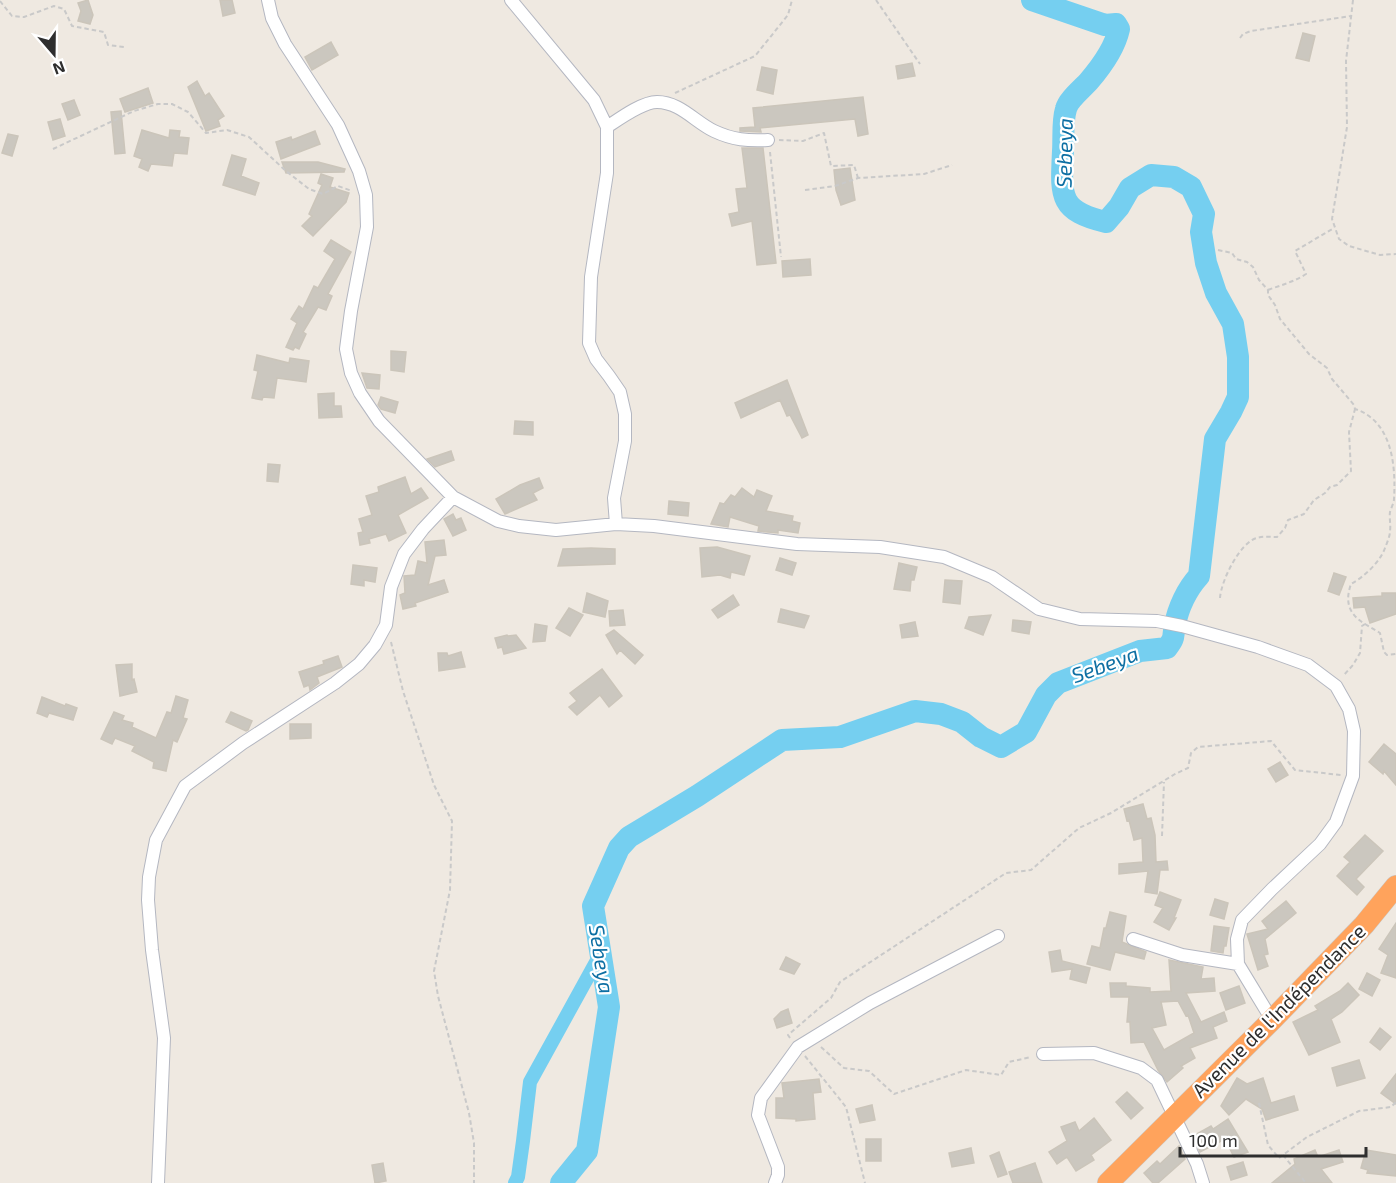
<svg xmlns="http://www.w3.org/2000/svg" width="1396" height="1183" viewBox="0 0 1396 1183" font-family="'Exo 2',sans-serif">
  <rect width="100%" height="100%" fill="#efe9e1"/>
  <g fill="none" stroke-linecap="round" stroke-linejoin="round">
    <path stroke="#75cff0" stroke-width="14" d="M515,1183l3,-6 5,-36 7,-59 70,-127"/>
    <path stroke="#75cff0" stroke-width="22" d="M561,1183l26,-32 22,-144 -16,-101 26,-58 10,-11 68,-41 85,-56 58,-3 75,-26 26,3 21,8 19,15 20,10 25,-15 20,-37 12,-12 82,-32 27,-3c9,-12 5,-10 8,-23 3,-17 12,-36 24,-49l16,-137 16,-27 7,-15v-40l-5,-33 -17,-31 -10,-30 -5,-31 3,-18 -13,-27 -17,-10 -23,-2 -21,13 -11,19 -13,15c-48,-11 -45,-27 -43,-71 1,-13 -1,-29 3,-42 2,-9 16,-20 23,-28 12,-14 26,-34 30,-52l-3,-5 -11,1 -73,-25"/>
  </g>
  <path fill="#cbc7bf" stroke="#cbc5ba" stroke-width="1.5" fill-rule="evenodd" d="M88,0l5,15 -3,9 -12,-3 3,-10 -3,-8z
    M220,0h12l3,13 -12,3z
    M1303,33l12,3 -6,25 -13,-3z
    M331,42l7,13 -26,15 -7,-13z
    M912,63l3,13 -17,3 -2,-13z
    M762,67l15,3 -4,24 -16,-4z
    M197,81l8,15 4,-3 15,23 -6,4 2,6 -14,5 -18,-44z
    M148,88l5,15 -28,9 -5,-13z
    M863,97l5,37 -10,2 -3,-17 -95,9 1,4 -21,-1v-3l15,-1 -2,-19z
    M74,100l6,15 -12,5 -6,-16z
    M121,111l4,42 -10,1 -4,-42z
    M60,119l5,17 -12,4 -5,-18z
    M142,130l27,8 1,-8 10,1 -1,6 10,1 -2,16 -13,-1 -2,13 -21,-2 -3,7 -9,-4 3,-8 -8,-3z
    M315,131l5,13 -39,15 -5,-17 15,-5 1,3z
    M8,134l10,2 -6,20 -10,-3z
    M742,148h21l13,115 -19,2 -5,-44 -20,5 -3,-12 10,-2 -3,-23 11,-1z
    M232,155l14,4 -5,17 18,7 -4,12 -32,-10z
    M282,162h36l27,7 -1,3 -58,1z
    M850,168l5,32 -14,5 -5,-15 -2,-20z
    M321,174l12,4 -3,9 19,6 -3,9 -33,34 -11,-10 10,-10 -3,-2 13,-29 -4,-2z
    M331,240l20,12 -23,42 4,2 -6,14 -8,-3 -15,25 3,2 -7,15 -4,-2 -2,3 -7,-3 11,-24 -6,-4 8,-13 4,3 11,-23 4,2 17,-29 -11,-8z
    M810,259l1,16 -28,2 -1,-16z
    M391,351l15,1 -2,20 -13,-2z
    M257,355l32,8 1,-5 19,3 -3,21 -29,-4 -3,20 -11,-1 -1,3 -10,-2 6,-27 -4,-1z
    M362,373l18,2 -1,14 -12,-1z
    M787,380l21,55 -6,3 -12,-23 -3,1 -7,-16 -39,18 -6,-15z
    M334,393v13h7l1,11 -23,1 -1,-24z
    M381,397l17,5 -3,11 -14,-4 -3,-4z
    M515,421l18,1v13l-19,-1z
    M451,451l3,9 -19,7 -8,-8z
    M268,464l12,1 -2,17 -11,-1z
    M405,477l6,17 10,-6 7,10 -30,17 8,18 -17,8 -3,-7 -17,5 1,4 -10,2 -2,-12 5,-1 -4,-13 13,-4 -6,-19 13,-4 -1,-5z
    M539,478l4,10 -10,5 4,7 -32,14 -9,-15 24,-14z
    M742,488l12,9 3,-7 15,6 -6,15 27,5 -1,5 8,2 -2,10 -20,-3v3l-20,-2 1,-5 -29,-9 -2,10 -17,-3 9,-21 4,1 7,-9 4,2z
    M669,501l20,2 -1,13 -20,-2z
    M453,514l3,6 5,-2 5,12 -13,6 -9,-17z
    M444,540l2,15 -11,1 -7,29 16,-5 4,12 -33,11 1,3 -13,3 -3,-14 5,-2 -1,-17 11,-1 3,-14 9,2 -2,-21z
    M717,547l33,9 -6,19 -13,-3 -1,6 -10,-3 -18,2 -2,-29z
    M591,548l24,1v15l-57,2 5,-17z
    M780,558l16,5 -4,12 -16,-5z
    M899,563l18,4 -3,13h-3l-1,11 -16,-2z
    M353,565l24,3 -2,14 -11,-2v6l-13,-2z
    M1334,573l12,4 -7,18 -11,-4z
    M945,580l17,1 -2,23 -17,-2z
    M587,593l21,8 -3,16 -22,-5z
    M1382,593h14v21l-26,9 -5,-16 -11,1 -1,-10 29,-2z
    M733,595l6,10 -21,13 -6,-8z
    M569,608l14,7 -13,21 -14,-8z
    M781,609l28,7 -5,12 -26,-6z
    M623,610l2,15 -15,1 -1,-15z
    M991,615l-8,20 -18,-7 4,-11z
    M1013,620l18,2 -2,12 -17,-3z
    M915,622l3,14 -16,2 -2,-13z
    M535,624l12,2 -2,15 -12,1z
    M614,630l29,25 -8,9 -15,-14 -3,4 -11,-19z
    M507,635l1,1 8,-1 10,13 -22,6 -2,-7 -4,1 -3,-10z
    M461,652l4,15 -26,4 -1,-18h9l1,3z
    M338,656l4,11 -25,10 2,6 -9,7 -1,-5 -5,2 -5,-15 25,-8 -1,-3z
    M132,664v16l2,-1 3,13 -17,4 -4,-31z
    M602,669l20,27 -13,11 -9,-12 -23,20 -8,-8 8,-6 -7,-8z
    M176,696l12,4 -5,18 4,1 -10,23 -4,-2 -7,31 -13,-3 1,-6 -22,-11 3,-5 -20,-8 -3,6 -11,-5 13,-27 10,4 -2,4 11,3 -1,4 24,11 11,-26 4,1z
    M42,697l23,9 1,-2 11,4 -4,12 -24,-7 -2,4 -10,-4z
    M231,712l21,9 -4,9 -2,1 -20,-9z
    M290,724h21v14l-21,1z
    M1384,744l12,10v31l-12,-14 -1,3 -14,-12z
    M1280,762l8,13 -12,7 -8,-13z
    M1143,804l4,15 4,-1 4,17 1,27 11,-1 1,9h-8l-3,24 -12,-2 3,-21 -29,3v-10l24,-2 -1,-24 -8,2 -5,-20 -2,1 -3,-12z
    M1365,835l18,16 -27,28 8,8 -7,8 -20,-19 13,-14 -6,-5z
    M1160,892l21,8 -7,18h2l-7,12 -15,-8 9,-14 -8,-3z
    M1215,899l13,4 -4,16 -14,-4z
    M1286,901l10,12 -31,26 3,15 -4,1 4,11 -10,4 -11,-36 21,-5 -6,-8z
    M1110,912l16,4 -4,26 24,10 -2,7 -29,-7 -5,18 -23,-6 5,-18 8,2 4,-20h2z
    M1396,923v55l-15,-5 7,-18 -9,-6z
    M1214,926l15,2 -3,18h-2l-1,7 -12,-2z
    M1060,950l2,11 28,7 -4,15 -16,-4 2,-10 -20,3 -3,-20z
    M786,957l14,7 -6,10 -14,-5z
    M1169,960l34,7 -2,12 13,-1 1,13 -29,2 15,29 23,-10 3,9 -14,6 4,11 -27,10 5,10 -14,8 2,2 -16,14 -9,-12 -14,-28 -13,1 -1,-21h-3l2,-25h-18l-1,-14h16v3l24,2v4l21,-1zM1178,1001l8,15 2,-1 6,18 -30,17 -12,-22 14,-3 -5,-23z
    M1367,973l13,7 -8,16 -13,-7z
    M1348,983l11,12 -17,17 -11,7 9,23 -31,13 -16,-33 25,-12 -3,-4 25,-15z
    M1239,986l6,17 -19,7 -6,-17z
    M788,1009l4,14 -15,5 -3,-9 7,-7z
    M1380,1028l11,9 -11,13 -10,-8z
    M1359,1060l6,18 -28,8 -5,-18z
    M1396,1074v30l-15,-11z
    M1237,1078l10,6 16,-6 8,25 23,-7 4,14 -32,10 -4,-11 -16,-10 -17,16 -8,-9z
    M819,1079l2,13 -8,1 2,26 -19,2v-2l-20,-1v-20h8l-2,-15z
    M1127,1092l16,16 -12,11 -15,-17z
    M872,1105l3,15 -15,3 -4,-14z
    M1094,1118l17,22 -20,15 3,5 -18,11 -9,-14 -10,7 -8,-12 18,-11 -6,-14 14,-5 4,9z
    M1228,1119l20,33 -14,5 -9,-18 -25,13 -7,-16 18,-10 2,3z
    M866,1139h15v22h-15z
    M1179,1146l6,13 -27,24h-5l-9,-10 13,-12 3,3z
    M971,1148l3,15 -22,4 -3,-14z
    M1315,1150l3,7 21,-7 4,12 -22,7 11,14h-60l23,-19 -1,-5z
    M1366,1150l30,5v21l-29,-3 1,-3 -7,-2z
    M999,1152l8,22 -9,3 -8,-21z
    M1243,1162l4,13 -16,5 -4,-13z
    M383,1163l3,18 -11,2 -3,-18z
    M1035,1163l7,20h-29l-4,-11z"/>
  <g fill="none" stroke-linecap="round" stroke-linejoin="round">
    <g stroke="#b4b7c1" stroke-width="14">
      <path id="street" d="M268,0l4,18 13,26 53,81 21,46 7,24 1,32 -16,84 -5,38 5,24 9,20 19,28 74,76 45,24 21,5 37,4 60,-6 38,2 143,18 83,3 64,10 48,20 47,32 41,10 77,2 25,5 76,21 50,18 28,21 13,23 5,22 -1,45 -17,46 -16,22 -48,45 -30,31 -5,19 1,25 34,56
        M511,0l83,100 13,27v46l-16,104 -2,66 7,16 13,17 11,16 5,22v27l-11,57 2,26
        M607,127c12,-8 35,-25 50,-25 23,0 38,20 57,29 19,9 34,10 54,9
        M1133,939l49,16 56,9
        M1043,1054l51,-1 47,15 16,12 40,84 6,19
        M158,1183l6,-145 -12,-88 -4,-50 1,-23 7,-37 29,-54 58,-43 92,-60 24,-19 16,-19 11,-20 5,-38 13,-33 19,-25 30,-32
        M775,1183l3,-8v-8l-20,-52 3,-17 37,-51 72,-44 128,-67"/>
    </g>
    <g stroke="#c9c9c9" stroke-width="22">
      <path id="highway" d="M1108,1183l164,-163 92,-95 32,-39"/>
    </g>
    <path stroke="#c9c9c9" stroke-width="2" stroke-dasharray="4.5 3" stroke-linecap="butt" d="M876,0l44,64
      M1353,0l-7,61 1,66 -15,92 7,20 10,7 31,9 16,-1
      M0,1l12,15 12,1 30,-11 10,3 8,17 32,6 4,13 16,2
      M1240,38l3,-4 8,-3 100,-15
      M675,93l80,-37 33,-41 4,-15
      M779,140l24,1 21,-8 7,33 23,-1 4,13
      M53,149l81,-38 24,-7h14l16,8 18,21 21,-3 22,7 37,34 23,18 14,5 15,-8 14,5
      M770,152l11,105
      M805,190l30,-4 23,-8 66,-4 28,-9
      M1218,250l14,3 4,6 11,3 6,5 6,13 9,10v5l7,10 5,14 29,35 18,14 5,11 22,26 1,4c37,12 41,56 39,90 0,4 -3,9 -4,13 -1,6 1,12 0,19 0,5 -3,12 -5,17 -5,14 -21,29 -34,36 -6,17 -3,30 14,40l-3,2 -2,27 -7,12 -10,11
      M1268,290c13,-5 26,-8 38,-16l-11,-23 39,-23
      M1220,598c1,-17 20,-56 37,-60 6,-2 13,-1 20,-1l8,-9 3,-8 16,-6 10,-14 11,-7 5,-6 7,-2 14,-14 -2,-39 6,-23
      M1365,624l15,9 4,19 3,3 9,-1
      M391,642l12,49 31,94 18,36 -2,69 -16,81 4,25 31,117 5,30v40
      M1162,836l2,-54
      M790,1038l-2,-3 43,-37 9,-16 166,-109 25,-3 48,-42 32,-15 64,-39 13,-6 3,-15 7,-6 73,-6 24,29 46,5
      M821,1047l23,21 25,3 25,23 72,-24 35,5 8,-13 22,-5
      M805,1056l41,51 19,76
      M1259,1103l9,42 11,13 28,-21 52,-26 32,-4 5,-5
      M1283,1155l23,28"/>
    <use href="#street" stroke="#fff" stroke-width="12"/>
    <use href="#highway" stroke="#ffa35c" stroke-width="21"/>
  </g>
  <g text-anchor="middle" stroke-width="4.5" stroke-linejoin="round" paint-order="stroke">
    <g font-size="20" fill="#2e2e2e" stroke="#fff">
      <text transform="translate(1279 1011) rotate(-45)" y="7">Avenue de l'Indépendance</text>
    </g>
    <g font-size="21" font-style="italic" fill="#0d6fa3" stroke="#fff">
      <text transform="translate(1065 153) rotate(-89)" y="7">Sebeya</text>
      <text transform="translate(1105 665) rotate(-20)" y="7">Sebeya</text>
      <text transform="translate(601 959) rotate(81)" y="7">Sebeya</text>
    </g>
  </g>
  <g transform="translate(54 54) rotate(160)" stroke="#ffffff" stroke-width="4.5" paint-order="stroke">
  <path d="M0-4.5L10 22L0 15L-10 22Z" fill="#2e2e2e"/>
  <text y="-9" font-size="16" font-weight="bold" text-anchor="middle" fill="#2e2e2e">N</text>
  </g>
  <path d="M1180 1147v9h186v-9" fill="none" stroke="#2e2e2e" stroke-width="3"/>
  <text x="1189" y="1147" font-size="18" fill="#2e2e2e" stroke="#ffffff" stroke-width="4.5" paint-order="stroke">100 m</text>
</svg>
